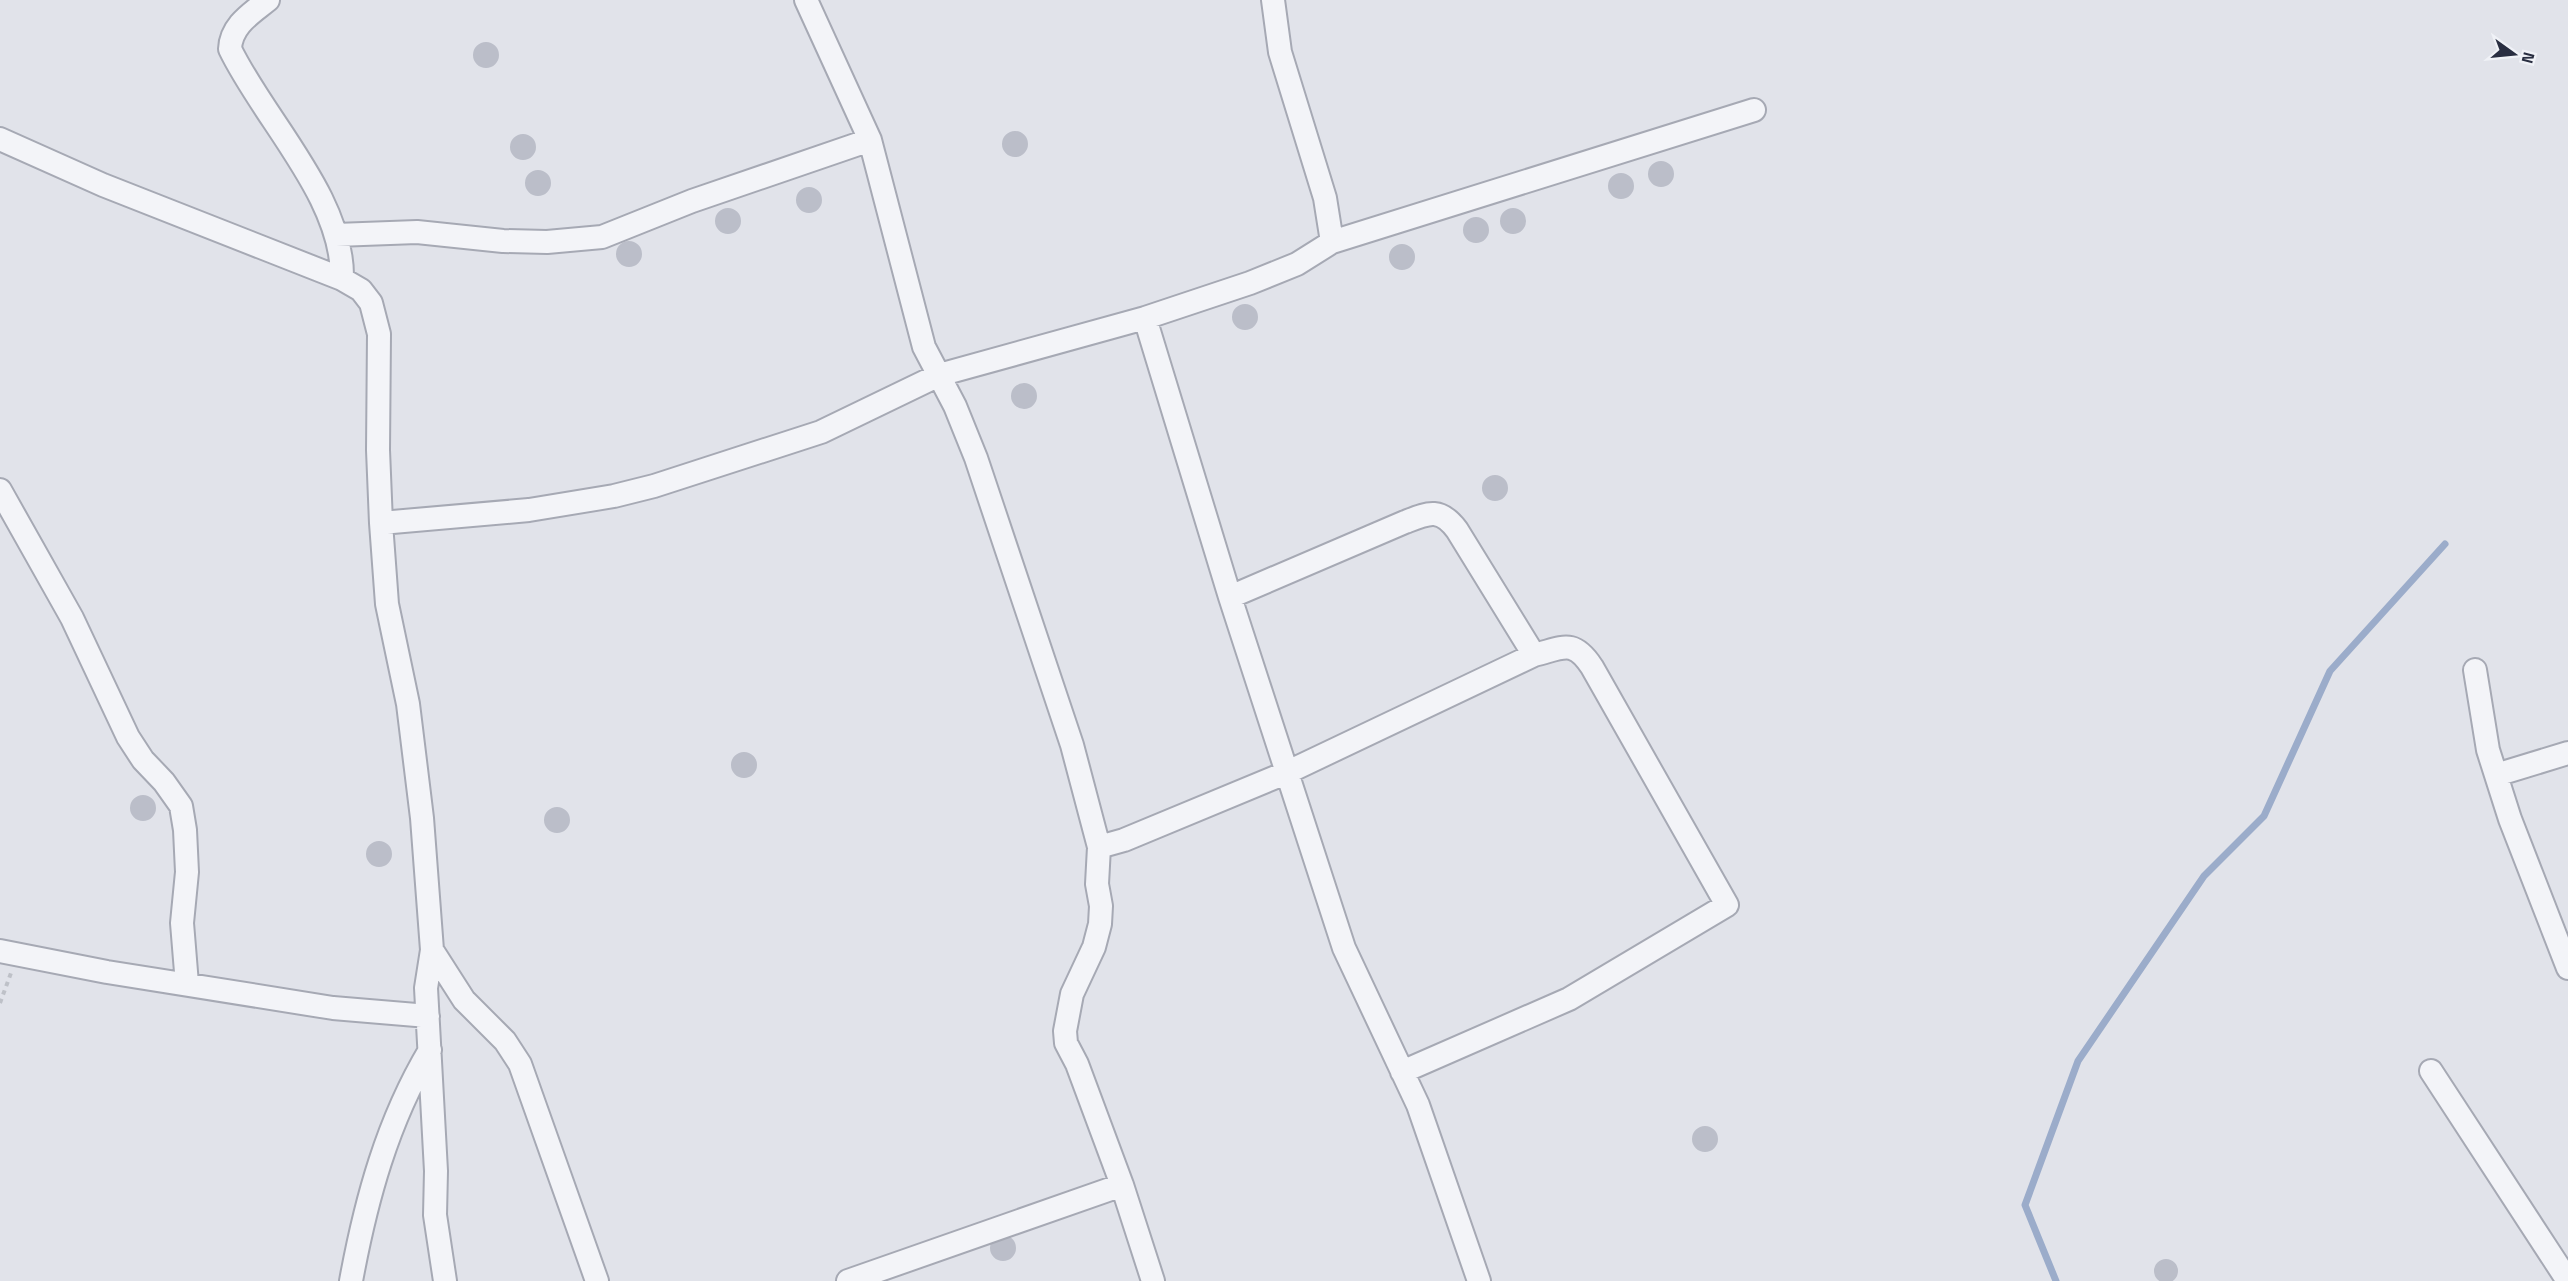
<svg xmlns="http://www.w3.org/2000/svg" width="2568" height="1281" viewBox="0 0 2568 1281" font-family="'Titillium Web',sans-serif">
  <rect width="100%" height="100%" fill="#e1e3ea"/>
  <g fill="none" stroke-linecap="round" stroke-linejoin="round">
    <path stroke="#9bacca" stroke-width="7" d="M2056,1281l-31,-76 53,-144 126,-185 60,-60 66,-145 115,-127"/>
  </g>
  <path fill="#bbbec9" d="M473 55a13 13 0 1 1 26 0a13 13 0 1 1-26 0Z
    M1002 144a13 13 0 1 1 26 0a13 13 0 1 1-26 0Z
    M510 147a13 13 0 1 1 26 0a13 13 0 1 1-26 0Z
    M1648 174a13 13 0 1 1 26 0a13 13 0 1 1-26 0Z
    M525 183a13 13 0 1 1 26 0a13 13 0 1 1-26 0Z
    M1608 186a13 13 0 1 1 26 0a13 13 0 1 1-26 0Z
    M796 200a13 13 0 1 1 26 0a13 13 0 1 1-26 0Z
    M715 221a13 13 0 1 1 26 0a13 13 0 1 1-26 0Z
    M1500 221a13 13 0 1 1 26 0a13 13 0 1 1-26 0Z
    M1463 230a13 13 0 1 1 26 0a13 13 0 1 1-26 0Z
    M616 254a13 13 0 1 1 26 0a13 13 0 1 1-26 0Z
    M1389 257a13 13 0 1 1 26 0a13 13 0 1 1-26 0Z
    M1232 317a13 13 0 1 1 26 0a13 13 0 1 1-26 0Z
    M1011 396a13 13 0 1 1 26 0a13 13 0 1 1-26 0Z
    M1482 488a13 13 0 1 1 26 0a13 13 0 1 1-26 0Z
    M731 765a13 13 0 1 1 26 0a13 13 0 1 1-26 0Z
    M130 808a13 13 0 1 1 26 0a13 13 0 1 1-26 0Z
    M544 820a13 13 0 1 1 26 0a13 13 0 1 1-26 0Z
    M366 854a13 13 0 1 1 26 0a13 13 0 1 1-26 0Z
    M1692 1139a13 13 0 1 1 26 0a13 13 0 1 1-26 0Z
    M990 1248a13 13 0 1 1 26 0a13 13 0 1 1-26 0Z
    M2154 1271a12 12 0 1 1 24 0a12 12 0 1 1-24 0Z"/>
  <g fill="none" stroke-linecap="round" stroke-linejoin="round">
    <g stroke="#a6a9b4" stroke-width="26">
      <path id="minor" d="M268,0c-16,13 -37,25 -38,49 34,71 114,149 112,230
        M806,0l64,140 54,207 31,59 21,52 96,287 27,102 25,-7 164,-68 246,-117c29,-7 39,-17 58,12l135,238 -158,94 -167,73
        M0,139l103,46 239,94 19,11 10,13 8,31 -1,116 3,73 6,81 21,100 14,114 10,132 -6,38 10,183 -1,44 10,66
        M336,235l81,-3 86,9 44,1 55,-5 90,-36 178,-61
        M1332,242l422,-132
        M1145,318l85,279 114,351 74,157 61,176
        M0,490l72,128 56,119 15,23 21,22 17,24 4,24 2,42 -5,51 5,61
        M381,523l148,-13 85,-14 40,-10 167,-54 118,-57 206,-57 105,-35 47,-19 35,-22 -7,-44 -45,-146 -7,-52
        M1230,597l175,-75c23,-9 35,-15 52,8l77,125
        M2475,670l13,80 22,69 58,149
        M2496,775l72,-22
        M1099,847l-2,37 4,22 -1,18 -6,23 -22,47 -7,37 1,12 11,21 45,121 31,96
        M432,950l32,50 41,41 15,23 77,217
        M0,951l107,21 226,36 95,8
        M2431,1071l137,210
        M351,1281c15,-81 36,-159 79,-231
        M848,1281l274,-96"/>
    </g>
    <path stroke="#bec1c8" stroke-width="4" stroke-dasharray="4.5 4.5" stroke-linecap="butt" d="M0,1003l11,-30"/>
    <use href="#minor" stroke="#f3f4f8" stroke-width="22"/>
  </g>
  <g transform="translate(2514 54) rotate(105)" stroke="#f0f2f7" stroke-width="4.5" paint-order="stroke">
  <path d="M0-4.5L10 22L0 15L-10 22Z" fill="#292e41"/>
  <text y="-9" font-size="16" font-weight="bold" text-anchor="middle" fill="#292e41">N</text>
  </g>
</svg>
